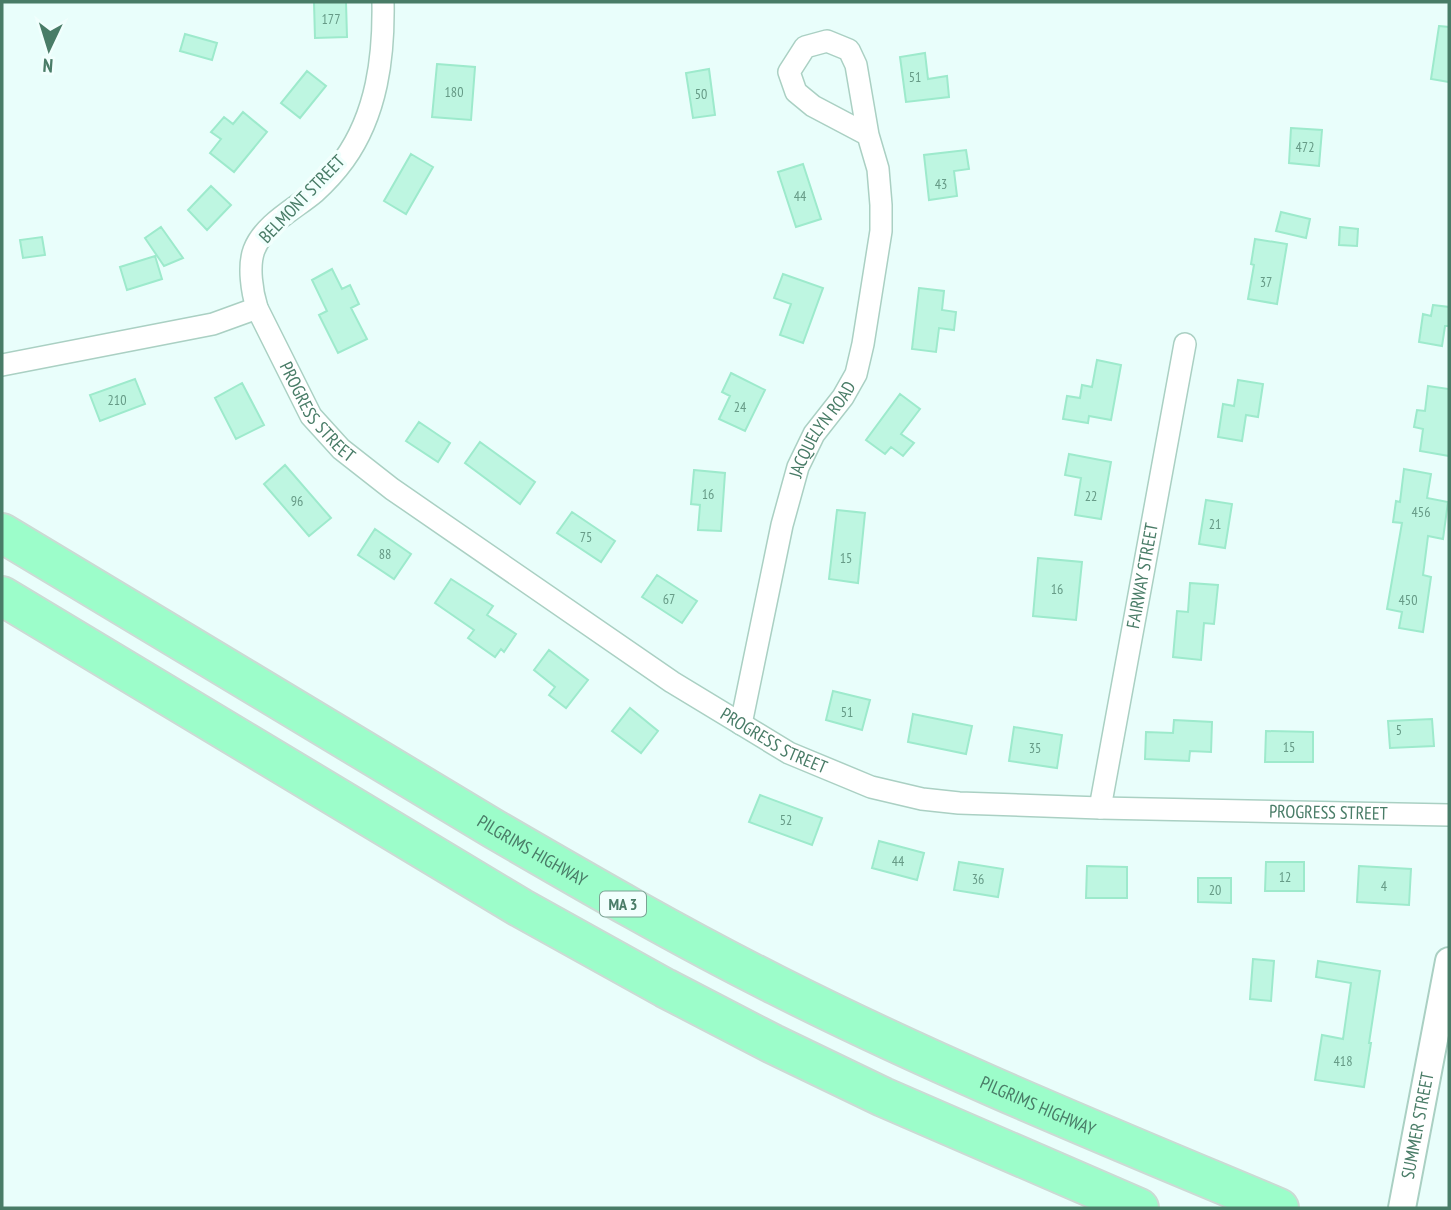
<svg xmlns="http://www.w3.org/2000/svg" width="1451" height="1210" viewBox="0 0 1451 1210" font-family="'PT Sans Narrow',sans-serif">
  <rect width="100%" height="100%" fill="#e9fefb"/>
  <path fill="#bef6e1" stroke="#9deacc" stroke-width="2" d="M314,2h32l1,35 -32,1z
    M1439,26l10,1v55l-18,-3z
    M185,34l32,9 -5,17 -32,-9z
    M925,53l3,26 19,-3 2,21 -43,5 -6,-45z
    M437,64l38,3 -4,53 -39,-3z
    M709,69l6,46 -22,3 -7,-45z
    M307,71l19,15 -26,32 -19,-15z
    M243,112l24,20 -33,40 -24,-19 11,-14 -10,-7 13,-15 9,7z
    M1291,128l31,2 -3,36 -30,-3z
    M966,150l3,19 -15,2 3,25 -28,4 -5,-45z
    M411,154l22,13 -27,47 -22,-13z
    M803,164l18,55 -25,8 -18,-55z
    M211,186l20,19 -24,25 -19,-20z
    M1281,212l29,7 -4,19 -30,-7z
    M161,227l22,31 -19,8 -19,-28z
    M1340,227l18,2 -1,17 -18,-1z
    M42,237l3,18 -22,3 -3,-18z
    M1255,239l32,5 -10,60 -29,-5 6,-34 -3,-1z
    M155,256l7,23 -35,11 -7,-23z
    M332,269l10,20 8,-4 9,19 -8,4 16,31 -29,14 -19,-38 8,-4 -15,-31z
    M783,274l40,14 -20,55 -23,-8 11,-31 -17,-6z
    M919,288l25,3 -2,19 14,2 -2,18 -15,-2 -3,24 -24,-3z
    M1433,305l16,2v19h-4l-3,20 -23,-4 4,-28 8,2z
    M1097,360l24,5 -10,55 -22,-4 -1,7 -25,-4 4,-23 13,2 2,-13 10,2z
    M731,373l34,17 -20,41 -26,-12 11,-23 -8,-4z
    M135,379l10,25 -45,17 -10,-26z
    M1238,380l25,4 -5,33 -12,-2 -4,26 -24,-4 5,-33 11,2z
    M242,383l22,42 -28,14 -21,-41z
    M1428,386l21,3v67l-29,-5 3,-22 -9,-2 3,-17 8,1z
    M900,394l20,15 -19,25 13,9 -11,13 -12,-9 -6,7 -19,-14z
    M419,422l31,21 -12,19 -32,-21z
    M480,442l55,40 -15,22 -55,-41z
    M1069,454l42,8 -10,57 -26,-4 6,-37 -16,-3z
    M285,465l46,53 -22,18 -45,-52z
    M1404,469l27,5 -4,24 21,4 -5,37 -15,-3 -5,39 8,2 -8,55 -24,-4 3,-16 -15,-3 15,-86 -9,-1 3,-21 4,1z
    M694,470l31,3 -4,58 -23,-1 2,-25 -9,-1z
    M1206,500l26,4 -7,44 -26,-4z
    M837,510l28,3 -7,70 -29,-4z
    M572,512l43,29 -14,21 -44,-29z
    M375,529l36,25 -17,25 -36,-24z
    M1038,558l44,4 -6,58 -43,-4z
    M657,575l40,26 -15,22 -40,-26z
    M451,579l42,27 -6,9 29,19 -12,18 -3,-3 -6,8 -27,-19 6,-8 -39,-27z
    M1190,583l28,2 -4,39 -10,-1 -3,37 -28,-3 4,-46 11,1z
    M549,650l39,30 -22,28 -17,-13 6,-8 -21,-17z
    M833,691l37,9 -8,30 -36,-10z
    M630,708l28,23 -17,22 -29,-22z
    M913,714l59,12 -6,28 -58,-12z
    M1432,719l2,27 -44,2 -2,-27z
    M1174,720l38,2 -1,30 -21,-1 -1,10 -44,-2 1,-27 27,1z
    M1014,727l48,8 -5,33 -48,-7z
    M1266,731l47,1v30h-48z
    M760,795l62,23 -10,27 -63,-23z
    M879,841l45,12 -7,27 -45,-12z
    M959,862l44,7 -5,28 -44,-7z
    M1266,862h38v29h-39z
    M1087,866l40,1v31h-41z
    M1359,866l52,3 -2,36 -52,-3z
    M1198,878h33v25l-33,-1z
    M1253,959l21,2 -3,40 -21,-2z
    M1318,961l62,10 -11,72h2l-7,44 -49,-7 7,-45 21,4 8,-56 -35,-6z"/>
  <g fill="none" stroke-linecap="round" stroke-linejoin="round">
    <g stroke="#aad0c3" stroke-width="24">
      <g id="minor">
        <path id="s1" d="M383,2c1,55 -6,112 -39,158 -8,11 -19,23 -29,32 -20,17 -51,32 -61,58 -6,16 -2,42 3,58l54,108 30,33 51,40 280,193 117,71 82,34 51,12 37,4 141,5 349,7"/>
        <path d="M2,365l211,-41 44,-16"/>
        <path id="s2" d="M741,724l41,-199 16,-58 16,-33 29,-37 13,-23 7,-30 18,-113v-26l-3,-36 -10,-34 -12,-70 -7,-15 -22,-9 -22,6 -16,25 7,20 17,14 55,29"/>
        <path id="s3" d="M1100,808l85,-464"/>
      </g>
    </g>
    <g stroke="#aad0c3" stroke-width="30">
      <g id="tertiary">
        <path id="s4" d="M1402,1208l47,-247"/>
      </g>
    </g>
    <g stroke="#ccdad4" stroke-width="42">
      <g id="motorway">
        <path id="s5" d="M2,533l492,296c93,54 186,108 282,156 164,83 334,152 503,223"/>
        <path d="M2,596l519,312 144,80 108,56 110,53 256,111"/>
      </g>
    </g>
    <use href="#minor" stroke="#fff" stroke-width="21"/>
    <use href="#tertiary" stroke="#fff" stroke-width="26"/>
    <use href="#motorway" stroke="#9cfdca" stroke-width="38"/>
  </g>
  <g text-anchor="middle" stroke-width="7" stroke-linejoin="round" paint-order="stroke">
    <g font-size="14" fill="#669a86">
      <text x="331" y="24">177</text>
      <text x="915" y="82">51</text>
      <text x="454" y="97">180</text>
      <text x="701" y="99">50</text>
      <text x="1305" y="152">472</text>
      <text x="941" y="189">43</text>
      <text x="800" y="201">44</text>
      <text x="1266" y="287">37</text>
      <text x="117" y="405">210</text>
      <text x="740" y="412">24</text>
      <text x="708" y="499">16</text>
      <text x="1091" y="501">22</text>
      <text x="297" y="506">96</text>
      <text x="1421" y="517">456</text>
      <text x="1215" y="529">21</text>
      <text x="586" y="542">75</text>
      <text x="385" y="559">88</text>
      <text x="846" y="563">15</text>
      <text x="1057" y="594">16</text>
      <text x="669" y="604">67</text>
      <text x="1408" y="605">450</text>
      <text x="847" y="717">51</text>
      <text x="1399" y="735">5</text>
      <text x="1289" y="752">15</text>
      <text x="1035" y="753">35</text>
      <text x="786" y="825">52</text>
      <text x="898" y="866">44</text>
      <text x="1285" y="882">12</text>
      <text x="978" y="884">36</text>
      <text x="1384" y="891">4</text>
      <text x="1215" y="895">20</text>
      <text x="1343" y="1066">418</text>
    </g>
    <rect fill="#f1fffd" stroke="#7ba394" stroke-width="2" x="600" y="891.5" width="46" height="25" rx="5"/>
    <g font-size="16" font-weight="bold" fill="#497c67">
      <text x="623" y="910">MA 3</text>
    </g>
    <g font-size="18" fill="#497c67" stroke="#f1fffd">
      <text transform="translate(302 199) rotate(-46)" y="6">BELMONT STREET</text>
      <text dy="6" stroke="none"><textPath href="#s1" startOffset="474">PROGRESS STREET</textPath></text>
      <text dy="6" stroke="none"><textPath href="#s2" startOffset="308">JACQUELYN ROAD</textPath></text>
      <text dy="6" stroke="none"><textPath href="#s3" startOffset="236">FAIRWAY STREET</textPath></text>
      <text dy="6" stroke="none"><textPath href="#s1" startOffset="1041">PROGRESS STREET</textPath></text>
      <text dy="6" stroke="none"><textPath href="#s1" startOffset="1608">PROGRESS STREET</textPath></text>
      <text dy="6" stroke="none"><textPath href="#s5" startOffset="618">PILGRIMS HIGHWAY</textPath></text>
      <text dy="6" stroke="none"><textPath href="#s5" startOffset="1185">PILGRIMS HIGHWAY</textPath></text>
      <text dy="6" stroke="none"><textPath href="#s4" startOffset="84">SUMMER STREET</textPath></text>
    </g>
  </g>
  <rect width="1451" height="1210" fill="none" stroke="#497c67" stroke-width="7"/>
  <g transform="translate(49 49) rotate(184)" stroke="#f1fffd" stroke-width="5" paint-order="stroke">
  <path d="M0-5L12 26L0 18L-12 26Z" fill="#497c67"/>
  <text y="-10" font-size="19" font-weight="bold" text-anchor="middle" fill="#497c67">N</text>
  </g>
</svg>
